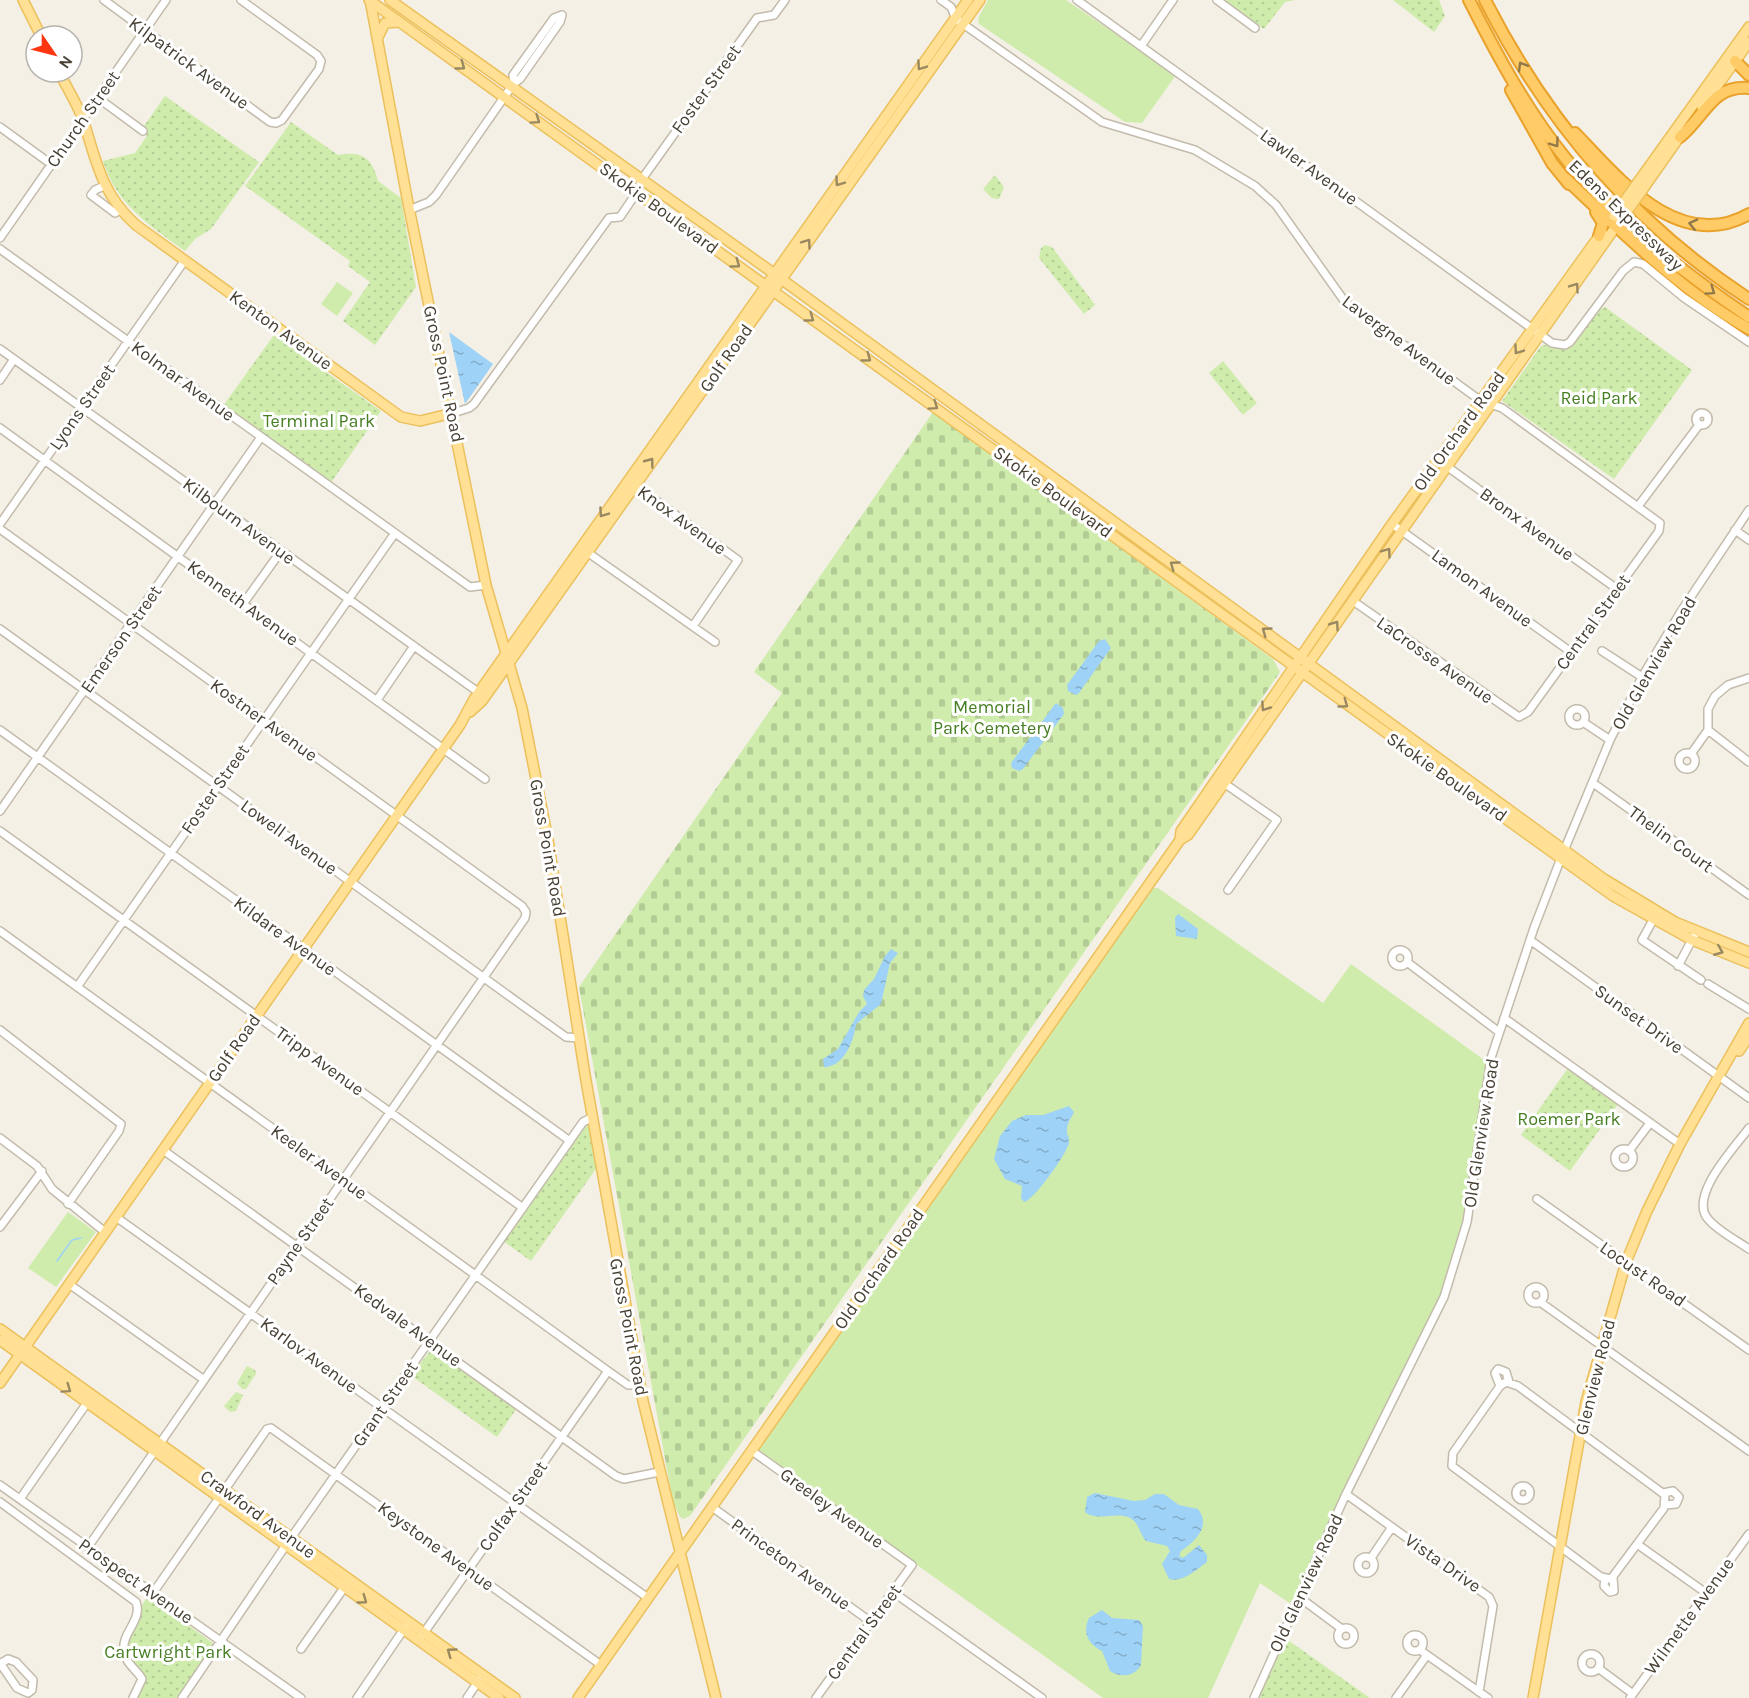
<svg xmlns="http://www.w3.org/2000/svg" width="1749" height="1698" viewBox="0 0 1749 1698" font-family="Karla,sans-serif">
  <defs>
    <pattern id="cemetery-stones" width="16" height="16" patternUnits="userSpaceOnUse" patternTransform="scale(1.5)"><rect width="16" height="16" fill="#cfecac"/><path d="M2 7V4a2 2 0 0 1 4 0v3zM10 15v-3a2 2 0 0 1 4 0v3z" fill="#b3cb95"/></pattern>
    <pattern id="park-dots" width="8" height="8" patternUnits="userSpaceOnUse" patternTransform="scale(1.5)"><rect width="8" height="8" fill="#cfecac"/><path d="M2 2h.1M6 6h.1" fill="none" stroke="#b3cb95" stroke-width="1.8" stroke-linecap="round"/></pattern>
    <pattern id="water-ripples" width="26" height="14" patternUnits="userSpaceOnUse" patternTransform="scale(1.5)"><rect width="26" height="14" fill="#9ed2f6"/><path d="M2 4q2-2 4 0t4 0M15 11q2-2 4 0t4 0" fill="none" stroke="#83acc8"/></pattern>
  </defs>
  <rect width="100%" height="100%" fill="#f4f0e6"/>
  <path fill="#cfecac" d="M988,0h78l110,75 -34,48 -17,-1 -146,-98 -1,-6z
    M337,282l16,11 -16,23 -16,-12z
    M1153,888h5l165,115 28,-39 136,98 -21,148 -16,62 -26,62 -71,135 -62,135 -31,-21 -52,115h-105l-345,-247z
    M68,1212l28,20 -40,55 -28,-19z"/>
  <path fill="url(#cemetery-stones)" d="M933,412l340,247 7,13 -590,844 -7,3c-10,-6 -14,-42 -17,-55l-87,-477 203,-294 -28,-21z"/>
  <path fill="url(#park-dots)" d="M1224,0h71l-10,2 -21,27z
    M1393,0h46l6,16 -11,16z
    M165,96l94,66 -48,67 -16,10 -10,12c-36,-26 -68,-46 -82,-90l32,-8 12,-17 -3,-10z
    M291,122l47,33c23,-4 34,2 40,26l23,17 15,89 -41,58 -32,-24 27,-39 -22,-16 2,-5 -105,-75z
    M995,175l9,12 -5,12 -7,-1 -9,-9z
    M1045,245l7,2 43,58 -11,9 -45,-56 2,-10z
    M1605,307l87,63 -78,109 -112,-78 39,-55c8,-4 18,5 27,2l31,-38z
    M274,335l107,76 -51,73 -107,-78z
    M1223,361l34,42 -14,12 -34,-42z
    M1568,1068l50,36 -48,67 -49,-36z
    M588,1123l10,43 -67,95 -28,-20z
    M432,1349l85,59 -20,29 -84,-60v-5z
    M247,1366l8,4 1,4 -10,15h-4l-5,-6z
    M236,1392l7,3 -7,16 -6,1 -6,-6z
    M148,1596l66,48 -36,54h-42l9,-17c-5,-10 -16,-18 -19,-28 -4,-14 14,-46 22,-57z
    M1285,1638l85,60h-111z"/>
  <path fill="url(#water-ripples)" d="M449,332l44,32 -28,40z
    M1105,639l6,9 -32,45 -3,2 -8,-4 -1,-6 32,-44z
    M1056,703l7,5 1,6 -41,55 -4,2 -7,-3 -1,-5z
    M1178,914l20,15 -1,10 -21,-3 -1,-18z
    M891,949l7,4 -8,10 -9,41 -25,20c-2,17 -12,43 -32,43l-1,-8 15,-10 21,-37 8,-8 -4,-8 1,-6 10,-11 11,-23z
    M1069,1106l5,6c-2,5 -7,11 -7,17 -1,5 3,9 2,14 -3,12 -35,57 -45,59l-3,-4 1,-12 -17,-7 -11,-20 6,-23 12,-15 14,-6h17z
    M1095,1493l39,8 11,-1 10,-6h9l15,11 19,4c14,18 -4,33 -17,42l-2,5 4,2 16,-13 8,10v7c-11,8 -25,21 -38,17l-7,-15 8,-13 -3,-5 -21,-5c-6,-7 -7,-16 -13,-21 -14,-11 -35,3 -48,-8l2,-15z
    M1102,1610l10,8 27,2 4,6 -2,39c-7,12 -20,13 -31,6l-8,-20c-14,-7 -20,-18 -13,-33z"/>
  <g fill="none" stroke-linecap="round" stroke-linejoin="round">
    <path stroke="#9ed2f6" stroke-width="1.5" d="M57,1261l15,-21 9,-2"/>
    <g stroke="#c3bbab" stroke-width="10">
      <path id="minor" d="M104,0l166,122 6,1 6,-3 37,-51 2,-8 -4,-6 -76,-55
        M941,0l10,7 5,12 146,103 93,28 60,36 21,19 69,97 136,99 21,7 158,115 -1,8 -131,181 -9,5 -166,-116
        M1077,0l475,343 13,2 5,-3 53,-71 11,-9 9,2 40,33 66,45
        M1217,0l38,28
        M1141,46l32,-46
        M514,83l-1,-8 41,-57 8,-3
        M98,98l45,33
        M0,127l51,37
        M104,186l-9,4 -4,5 24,18 5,-3
        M409,210l20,-8 7,-7 78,-112 6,-4 40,-57 2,-7
        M0,238l166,-238
        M0,249l470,338 16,-2
        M0,349l478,343
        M0,380l14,-21
        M1696 419a6 6 0 1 1 12 0a6 6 0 1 1-12 0Z
        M453,413l16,-5 5,-4 135,-186 11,-1 17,-25 5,-13 115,-161 17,-3 11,-15
        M0,428l485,351
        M1438,460l179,129
        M633,484l105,76 -45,66
        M1639,505l60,-80
        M0,524l185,-264
        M1392,524l179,128
        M0,529l522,377 4,6 -1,6 -437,629
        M1735,530l14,10
        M587,552l128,90
        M243,604l38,-53
        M0,629l566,408 13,1
        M1602,651l40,26
        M377,700l37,-54
        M1569 717a8 8 0 1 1 16 0a8 8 0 1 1-16 0Z
        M1583,722l27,18
        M0,730l570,411
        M1708,730l41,32
        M1679 761a8 8 0 1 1 16 0a8 8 0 1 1-16 0Z
        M1691,754l17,-24v-21l7,-13 13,-11 21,-7
        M1221,781l56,39 -49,70
        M1593,783l156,112
        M0,811l261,-374
        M0,831l523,377
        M1653,920l-11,20 59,40
        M0,931l608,440 20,14h12
        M1530,940l219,158
        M1392 958a8 8 0 1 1 16 0a8 8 0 1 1-16 0Z
        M1407,962l92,70
        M1678,966l16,-30
        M1708,984l41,25
        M77,987l318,-454
        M1504,1018l176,126
        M0,1030l121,94 -2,7 -51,73
        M1749,1128c-14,19 -61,68 -41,91 10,12 28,21 41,30
        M0,1138l37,28 15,23 53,43
        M1615 1158a9 9 0 1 1 18 0a9 9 0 1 1-18 0Z
        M163,1150l453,326 8,3 35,-7
        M1629,1151l21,-28
        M1537,1199l212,151
        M116,1217l532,381
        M0,1227l42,-56
        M69,1284l134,95
        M1528 1295a8 8 0 1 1 16 0a8 8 0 1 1-16 0Z
        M1540,1302l209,149
        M1506,1382l12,4 147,109 -1,13 -53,71 -10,-2 -149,-111 1,-13 47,-67z
        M1500,1386l-5,-13 3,-4 8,3 3,10
        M752,1451l160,114 -96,133
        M0,1485l301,213
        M1516 1493a7 7 0 1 1 14 0a7 7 0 1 1-14 0Z
        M1663,1493l10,-2 6,6 -3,7 -11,1
        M1346,1494l143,103 4,9 -14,86
        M20,1499l69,-99
        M0,1502l136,100c7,18 -15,31 -12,49 1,12 13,19 18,28l-9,19
        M712,1507l159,115
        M1637,1544l69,49
        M1358 1565a8 8 0 1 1 16 0a8 8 0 1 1-16 0Z
        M1371,1558l21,-31
        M1605,1579l-1,7 6,6 4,-1 -1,-14
        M893,1592l149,106
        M153,1593l114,-164 4,-1 330,237
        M1299,1597l43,32
        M1338 1636a8 8 0 1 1 16 0a8 8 0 1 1-16 0Z
        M1407 1643a8 8 0 1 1 16 0a8 8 0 1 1-16 0Z
        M421,1637l187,-266
        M301,1649l45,-64
        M1420,1650l68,48
        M1582 1663a9 9 0 1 1 18 0a9 9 0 1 1-18 0Z
        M0,1663l17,25 11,5 4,-3 1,-10 -17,-18 -8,-3 -8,5
        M1598,1668l35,26
        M182,1698l104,-153 297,-423 10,-5
        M357,1698l49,-72
        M467,1698l12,-18
        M1254,1698l92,-204 98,-197 23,-75 24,-164 43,-130 27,-70 49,-118 32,-63 38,-64 69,-103
        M1396,1698l31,-43
        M1630,1698l119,-164"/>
    </g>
    <g stroke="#ecc05c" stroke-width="12">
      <path id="major" d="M23,0l18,36
        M369,0l1244,896 79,44 57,23
        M370,0l38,203 78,382 36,123 26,132 37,235 58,326 73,297
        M390,0l372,265 842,614 71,43 74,30
        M378,37l7,-14 14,-1
        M59,72c8,16 19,33 25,50 12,40 19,74 52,103l265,192 19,4 33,-8
        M1702,107l47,-65
        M1638,182l111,-155
        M1643,189l40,-57
        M470,712l12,-11 498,-701
        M1180,840l1,-9 211,-307 210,-292
        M1739,1051l10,-15
        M0,1329l515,369
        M0,1340l499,358
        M0,1383l460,-658 14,-26 494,-699
        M578,1698l602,-858 8,-5 431,-613
        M1533,1698l53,-296 40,-140 21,-51 33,-67 69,-121"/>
    </g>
    <g stroke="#e9a22b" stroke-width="14">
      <path id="highway" d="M1469,0c28,55 58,111 97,159 49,61 119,115 183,158
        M1485,0c62,122 149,224 264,299
        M1735,61l14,14
        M1511,90l41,73 17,21
        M1575,133c43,45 104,121 174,81
        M1680,137c26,-22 32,-52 69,-49
        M1566,179c57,54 114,111 183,150
        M1596,212l7,11 -4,13"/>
    </g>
    <use href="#minor" stroke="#fff" stroke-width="7"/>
    <use href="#major" stroke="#ffe094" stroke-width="9"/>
    <use href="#highway" stroke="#ffcb66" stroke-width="10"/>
    <g stroke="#ecc05c" stroke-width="12" stroke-linecap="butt">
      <path id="major-bridge" d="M1614,216l24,-34
        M1620,221l23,-32"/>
    </g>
    <use href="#major-bridge" stroke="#ffe094" stroke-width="9"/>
  </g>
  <defs><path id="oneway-chevron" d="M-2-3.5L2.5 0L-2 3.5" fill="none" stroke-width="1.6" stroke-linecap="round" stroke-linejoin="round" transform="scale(1.5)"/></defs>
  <g stroke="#9a8860">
    <use href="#oneway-chevron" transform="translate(461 66) rotate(36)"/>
    <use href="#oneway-chevron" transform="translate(921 66) rotate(125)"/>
    <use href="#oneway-chevron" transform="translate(536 120) rotate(35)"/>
    <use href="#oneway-chevron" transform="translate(839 182) rotate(126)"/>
    <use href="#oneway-chevron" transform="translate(807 243) rotate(-54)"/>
    <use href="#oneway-chevron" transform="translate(736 264) rotate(36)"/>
    <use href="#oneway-chevron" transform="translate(1575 287) rotate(-55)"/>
    <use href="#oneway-chevron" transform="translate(810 318) rotate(36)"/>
    <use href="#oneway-chevron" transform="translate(1518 350) rotate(125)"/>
    <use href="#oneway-chevron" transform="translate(867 358) rotate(36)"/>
    <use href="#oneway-chevron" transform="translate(934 406) rotate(35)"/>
    <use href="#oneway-chevron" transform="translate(650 462) rotate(-53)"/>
    <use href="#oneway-chevron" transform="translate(603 513) rotate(125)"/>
    <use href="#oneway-chevron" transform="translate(1387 552) rotate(-54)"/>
    <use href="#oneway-chevron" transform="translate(1174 565) rotate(-144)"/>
    <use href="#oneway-chevron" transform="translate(1335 625) rotate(-55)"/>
    <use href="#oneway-chevron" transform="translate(1266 631) rotate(-144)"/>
    <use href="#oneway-chevron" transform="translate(1344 704) rotate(36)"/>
    <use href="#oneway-chevron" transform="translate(1265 707) rotate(124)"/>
    <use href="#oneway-chevron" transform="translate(1719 951) rotate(22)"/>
    <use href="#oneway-chevron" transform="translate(67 1389) rotate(35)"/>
    <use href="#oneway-chevron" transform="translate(363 1600) rotate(36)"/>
    <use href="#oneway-chevron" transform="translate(451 1652) rotate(-144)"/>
  </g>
  <g stroke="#917849">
    <use href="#oneway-chevron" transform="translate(1522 66) rotate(-121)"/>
    <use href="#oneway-chevron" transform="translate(1555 143) rotate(54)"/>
    <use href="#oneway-chevron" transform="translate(1693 224) rotate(-167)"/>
    <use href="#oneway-chevron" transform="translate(1711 291) rotate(35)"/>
  </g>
  <g text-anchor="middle" stroke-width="6" stroke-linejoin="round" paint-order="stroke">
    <g font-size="18" fill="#484035" stroke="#fff">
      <text transform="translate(189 63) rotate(36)" y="6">Kilpatrick Avenue</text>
      <text transform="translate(706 89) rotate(-54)" y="6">Foster Street</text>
      <text transform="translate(83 119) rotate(-55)" y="6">Church Street</text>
      <text transform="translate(1309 167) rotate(36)" y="6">Lawler Avenue</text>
      <text transform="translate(659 208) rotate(36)" y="6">Skokie Boulevard</text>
      <text transform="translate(1626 215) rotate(44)" y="6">Edens Expressway</text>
      <text transform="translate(281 330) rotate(36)" y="6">Kenton Avenue</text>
      <text transform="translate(1399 340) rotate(37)" y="6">Lavergne Avenue</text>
      <text transform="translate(726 358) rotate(-55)" y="6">Golf Road</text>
      <text transform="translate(444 374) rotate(78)" y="6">Gross Point Road</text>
      <text transform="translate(183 381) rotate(36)" y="6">Kolmar Avenue</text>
      <text transform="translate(82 407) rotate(-55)" y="6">Lyons Street</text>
      <text transform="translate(1459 431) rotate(-54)" y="6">Old Orchard Road</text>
      <text transform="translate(1053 492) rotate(36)" y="6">Skokie Boulevard</text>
      <text transform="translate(682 520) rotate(36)" y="6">Knox Avenue</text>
      <text transform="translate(239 521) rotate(36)" y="6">Kilbourn Avenue</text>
      <text transform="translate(1527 524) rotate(36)" y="6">Bronx Avenue</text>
      <text transform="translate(1482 588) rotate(36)" y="6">Lamon Avenue</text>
      <text transform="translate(243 603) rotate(36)" y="6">Kenneth Avenue</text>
      <text transform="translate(1593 622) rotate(-54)" y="6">Central Street</text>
      <text transform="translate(121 639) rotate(-55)" y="6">Emerson Street</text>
      <text transform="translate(1435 660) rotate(35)" y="6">LaCrosse Avenue</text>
      <text transform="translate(1654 663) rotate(-60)" y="6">Old Glenview Road</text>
      <text transform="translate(264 720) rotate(36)" y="6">Kostner Avenue</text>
      <text transform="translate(1447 777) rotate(35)" y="6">Skokie Boulevard</text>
      <text transform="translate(215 789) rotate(-55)" y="6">Foster Street</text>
      <text transform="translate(289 837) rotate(36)" y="6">Lowell Avenue</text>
      <text transform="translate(1671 839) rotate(36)" y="6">Thelin Court</text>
      <text transform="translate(548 848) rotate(80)" y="6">Gross Point Road</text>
      <text transform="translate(285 936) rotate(36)" y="6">Kildare Avenue</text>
      <text transform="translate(1639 1019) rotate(36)" y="6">Sunset Drive</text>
      <text transform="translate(234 1048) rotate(-55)" y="6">Golf Road</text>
      <text transform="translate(320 1061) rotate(36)" y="6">Tripp Avenue</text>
      <text transform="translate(1481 1133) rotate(-81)" y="6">Old Glenview Road</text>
      <text transform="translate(319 1162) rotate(36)" y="6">Keeler Avenue</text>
      <text transform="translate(300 1241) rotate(-55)" y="6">Payne Street</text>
      <text transform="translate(879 1269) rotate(-55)" y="6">Old Orchard Road</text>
      <text transform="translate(1643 1274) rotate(35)" y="6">Locust Road</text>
      <text transform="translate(408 1325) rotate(36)" y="6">Kedvale Avenue</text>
      <text transform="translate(629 1327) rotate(79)" y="6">Gross Point Road</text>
      <text transform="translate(309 1355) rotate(36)" y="6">Karlov Avenue</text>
      <text transform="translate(1595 1377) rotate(-76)" y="6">Glenview Road</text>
      <text transform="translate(385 1404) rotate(-55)" y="6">Grant Street</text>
      <text transform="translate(513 1506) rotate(-55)" y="6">Colfax Street</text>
      <text transform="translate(832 1508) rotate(36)" y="6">Greeley Avenue</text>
      <text transform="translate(258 1514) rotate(36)" y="6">Crawford Avenue</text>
      <text transform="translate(436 1546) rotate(36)" y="6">Keystone Avenue</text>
      <text transform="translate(1443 1563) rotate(35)" y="6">Vista Drive</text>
      <text transform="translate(791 1564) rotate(36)" y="6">Princeton Avenue</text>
      <text transform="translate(136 1581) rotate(35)" y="6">Prospect Avenue</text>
      <text transform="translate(1306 1583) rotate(-65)" y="6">Old Glenview Road</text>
      <text transform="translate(1689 1616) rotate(-54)" y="6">Wilmette Avenue</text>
      <text transform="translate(864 1632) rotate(-54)" y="6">Central Street</text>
    </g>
    <g font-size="18" fill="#467e23" stroke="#fff">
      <text x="1599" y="404">Reid Park</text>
      <text x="319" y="427">Terminal Park</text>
      <text x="992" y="713">Memorial<tspan x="992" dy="21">Park Cemetery</tspan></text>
      <text x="1569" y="1125">Roemer Park</text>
      <text x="168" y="1658">Cartwright Park</text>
    </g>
  </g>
  <g transform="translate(54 54) rotate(125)"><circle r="28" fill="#ffffff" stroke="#b6b3ae" stroke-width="1.5"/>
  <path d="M0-4.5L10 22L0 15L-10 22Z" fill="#ff3512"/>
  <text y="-9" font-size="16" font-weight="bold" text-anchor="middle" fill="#484035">N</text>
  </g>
</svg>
